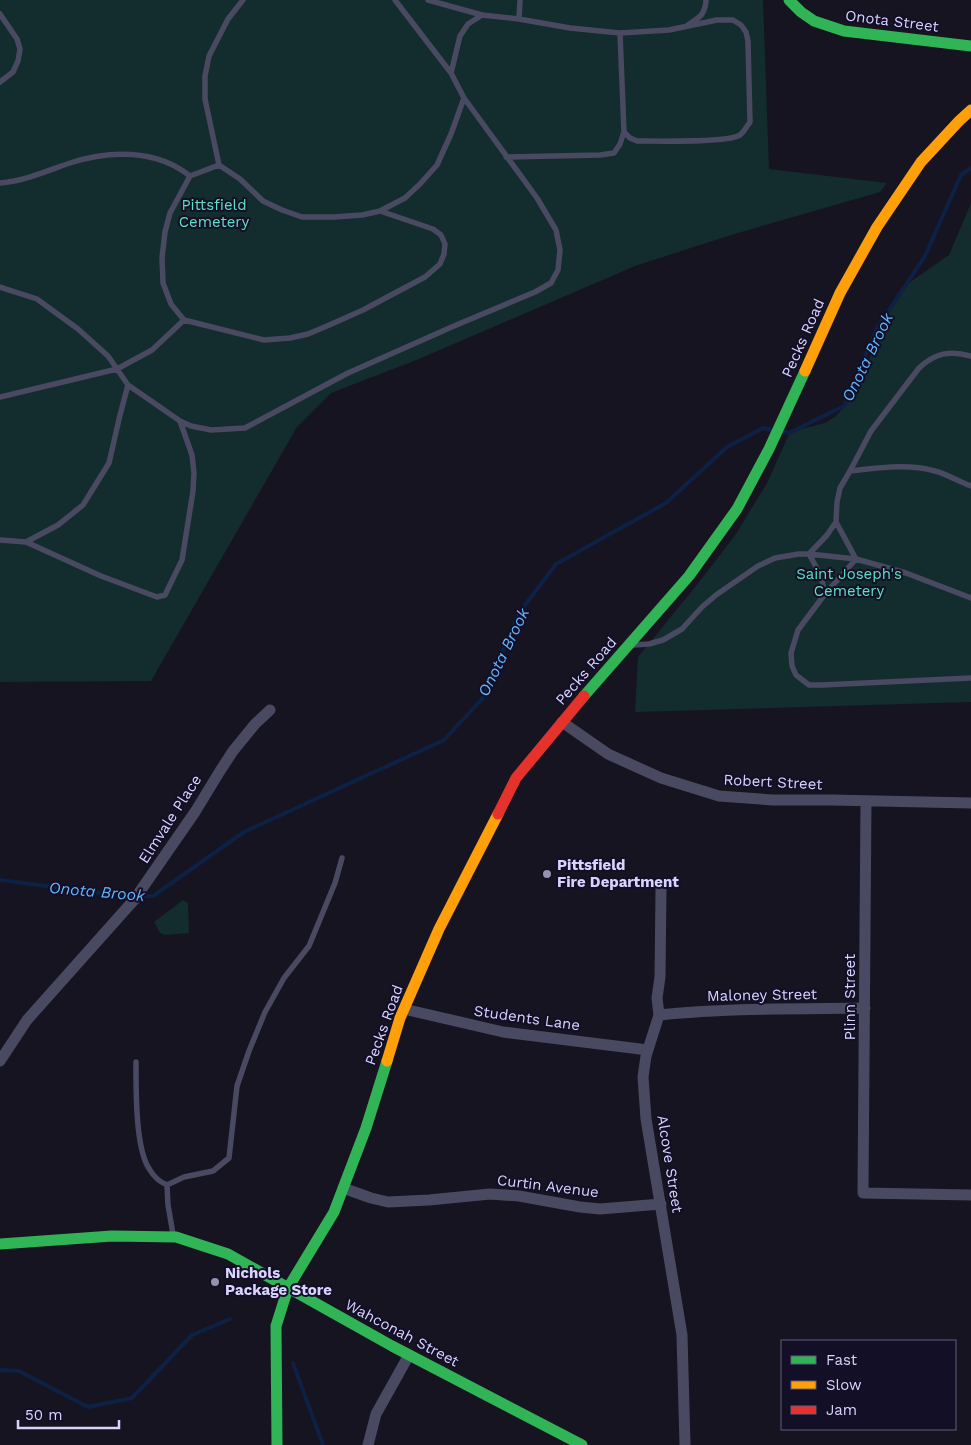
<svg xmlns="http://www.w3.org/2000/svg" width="971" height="1445" viewBox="0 0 971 1445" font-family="'Work Sans',sans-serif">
  <rect width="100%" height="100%" fill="#161421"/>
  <path fill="#132c2d" d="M0,0h763l6,169 118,14 -7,9 -149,43 -96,31 -216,93 -88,34 -34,34 -146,254 -151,1z
    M971,203v499l-336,10 3,-55 62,-76 36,-47 31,-51 23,-51 35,-9 11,-7 10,-11 21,-40 21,-55 9,-16 6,-7 46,-32z
    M183,900l5,3 1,30 -24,2 -5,-2 -6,-11z"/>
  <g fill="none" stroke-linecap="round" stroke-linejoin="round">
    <path stroke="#0d2144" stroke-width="4" d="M782,431l7,2 55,-27 33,-78 48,-72 36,-81 10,-7
      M0,880l124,16h29l91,-64 200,-92 38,-41 37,-86 37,-49 110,-61 61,-56 36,-19 10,2
      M293,1363l30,82
      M0,1370l19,1 69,36 44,-9 60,-63 38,-16"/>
    <path stroke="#4a4962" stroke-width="5.5" d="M243,0l-15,19 -19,37 -4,20v23l14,66 -29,11 -20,37 -5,19 -3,26 1,25 8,21 13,16 80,20 26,-2 18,-4 19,-8 36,-16 62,-33 15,-13 4,-10 1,-10 -4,-9 -8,-6 -53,-18
      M428,0l54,15 37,4
      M520,0l-1,19 51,9 50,5 49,-3 48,-10h16l8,5 5,7 2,9 2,81c-3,4 -6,10 -10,13 -12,8 -84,6 -103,6l-7,-3 -6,-6 -4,-99
      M0,14l17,25 3,10 -2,12 -5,11 -13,10
      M688,25c12,-8 17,-10 18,-25
      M451,73l9,-37 8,-12 14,-9
      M506,157l94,-2 14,-2 6,-9 4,-12
      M219,165l21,14 23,22 19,9 20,7h32l28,-2 18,-4 25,-13 15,-14 17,-19 14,-31 13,-36
      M0,183c25,-2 46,-12 70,-20 39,-13 86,-14 120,13
      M0,287l37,12 41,30 30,27 9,13 35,-19 32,-30
      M128,385l52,36 11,5 20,4 34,-2 103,-55 106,-47 81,-34 16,-9 7,-13 2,-20 -4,-20 -19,-32 -73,-100 -13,-25 -56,-73
      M0,397l117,-28 11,16 -8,30 -11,48 -26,42 -25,20 -32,17
      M850,471l21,-40 48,-63c16,-15 31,-18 52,-12
      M836,522l20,37 -47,-5 18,-19 9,-13 1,-20 3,-14 10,-17c28,-3 57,-8 85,0 12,3 24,11 36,15
      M0,540l26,2 75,34 56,21 8,-2 17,-35 11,-69 1,-18 -2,-18 -12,-34
      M825,594l-27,36 -7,23 1,13 4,9 13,10h13l149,-7
      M633,645l16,-1 14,-4 19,-11 20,-22 14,-12 42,-29 17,-8 24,-4h10l12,22 4,18 31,-35 50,14 65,25
      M136,1062c0,26 -1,88 14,108 4,7 10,12 17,15l1,20 5,29
      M167,1185l17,-8 29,-6 16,-13 8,-72 12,-35 16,-39 19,-34 25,-32 26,-63 7,-25"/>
    <path stroke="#4a4962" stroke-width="11" d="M562,722l46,32 53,24 58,18 54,4h59l139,3
      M866,801l-3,392 108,2
      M661,889l-1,88 -3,21 2,17 -13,41 -3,21 3,42 36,216 3,110
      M404,1009l99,23 145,18
      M659,1015c68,-7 137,-6 206,-7
      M0,1061l27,-41 107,-120 61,-88 25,-41 13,-20 22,-27 15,-14
      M343,1188l28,10 17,4 41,-2 61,-6 29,2 61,11 20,2 61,-5
      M368,1445l8,-31 33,-59"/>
    <path stroke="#30b455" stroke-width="11" d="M789,0l12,12 13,9 30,10 127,15
      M584,696l105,-120 48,-67 32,-60 36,-78
      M0,1244l112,-8 64,1 52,17 164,92 190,99
      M277,1445l-1,-119 12,-38 46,-76 32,-84 21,-67"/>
    <path stroke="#ff9f0a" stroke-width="11" d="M805,371l35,-78 37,-66 44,-65 38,-41 12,-11
      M387,1061l13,-43 39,-89 59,-115"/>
    <path stroke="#e5322d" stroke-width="11" d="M498,814l18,-36 68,-82"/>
  </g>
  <g fill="#9591b1" stroke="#130f26" stroke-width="2">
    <circle cx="547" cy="874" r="5"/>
    <circle cx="215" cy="1282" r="5"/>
  </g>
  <g text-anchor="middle" stroke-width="4" stroke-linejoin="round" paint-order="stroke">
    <g font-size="15" fill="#d9d4ff" stroke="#130f26">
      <text transform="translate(892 21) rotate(7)" y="5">Onota Street</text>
      <text transform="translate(803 338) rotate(-66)" y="5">Pecks Road</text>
      <text transform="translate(586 671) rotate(-49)" y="5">Pecks Road</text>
      <text transform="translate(773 782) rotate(3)" y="5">Robert Street</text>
      <text transform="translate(170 819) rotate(-57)" y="5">Elmvale Place</text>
      <text transform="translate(762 995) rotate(-1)" y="5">Maloney Street</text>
      <text transform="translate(850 997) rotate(-90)" y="5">Plinn Street</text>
      <text transform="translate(527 1018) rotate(8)" y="5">Students Lane</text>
      <text transform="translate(384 1025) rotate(-70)" y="5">Pecks Road</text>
      <text transform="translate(670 1164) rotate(81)" y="5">Alcove Street</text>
      <text transform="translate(548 1186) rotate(7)" y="5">Curtin Avenue</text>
      <text transform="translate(402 1333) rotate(28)" y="5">Wahconah Street</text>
    </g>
    <g font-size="15" fill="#5fe0c0" stroke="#130f26">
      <text x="214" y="210">Pittsfield<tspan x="214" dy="17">Cemetery</tspan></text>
      <text x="849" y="579">Saint Joseph's<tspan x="849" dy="17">Cemetery</tspan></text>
    </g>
    <g font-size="15" font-weight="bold" fill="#d9d4ff" stroke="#130f26" text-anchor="start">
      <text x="557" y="870">Pittsfield<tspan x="557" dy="17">Fire Department</tspan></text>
      <text x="225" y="1278">Nichols<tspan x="225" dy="17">Package Store</tspan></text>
    </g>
    <g font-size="16" font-style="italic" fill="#62b6ff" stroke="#130f26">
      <text transform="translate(867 357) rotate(-64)" y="6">Onota Brook</text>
      <text transform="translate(503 652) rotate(-64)" y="6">Onota Brook</text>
      <text transform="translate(97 891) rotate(5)" y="6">Onota Brook</text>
    </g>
  </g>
  <rect x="781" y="1340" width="175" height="90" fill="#130f26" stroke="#625e7d"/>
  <rect x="791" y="1356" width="25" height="8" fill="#30b455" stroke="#625e7d"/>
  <text x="826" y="1365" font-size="15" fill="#d9d4ff">Fast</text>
  <rect x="791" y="1381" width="25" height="8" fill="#ff9f0a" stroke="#625e7d"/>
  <text x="826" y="1390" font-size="15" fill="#d9d4ff">Slow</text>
  <rect x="791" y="1406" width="25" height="8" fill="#e5322d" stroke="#625e7d"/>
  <text x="826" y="1415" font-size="15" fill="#d9d4ff">Jam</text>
  <path d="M18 1420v8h101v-8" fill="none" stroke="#d9d4ff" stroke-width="2.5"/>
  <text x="25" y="1420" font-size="15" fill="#d9d4ff" stroke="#130f26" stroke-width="4" paint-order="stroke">50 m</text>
</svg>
